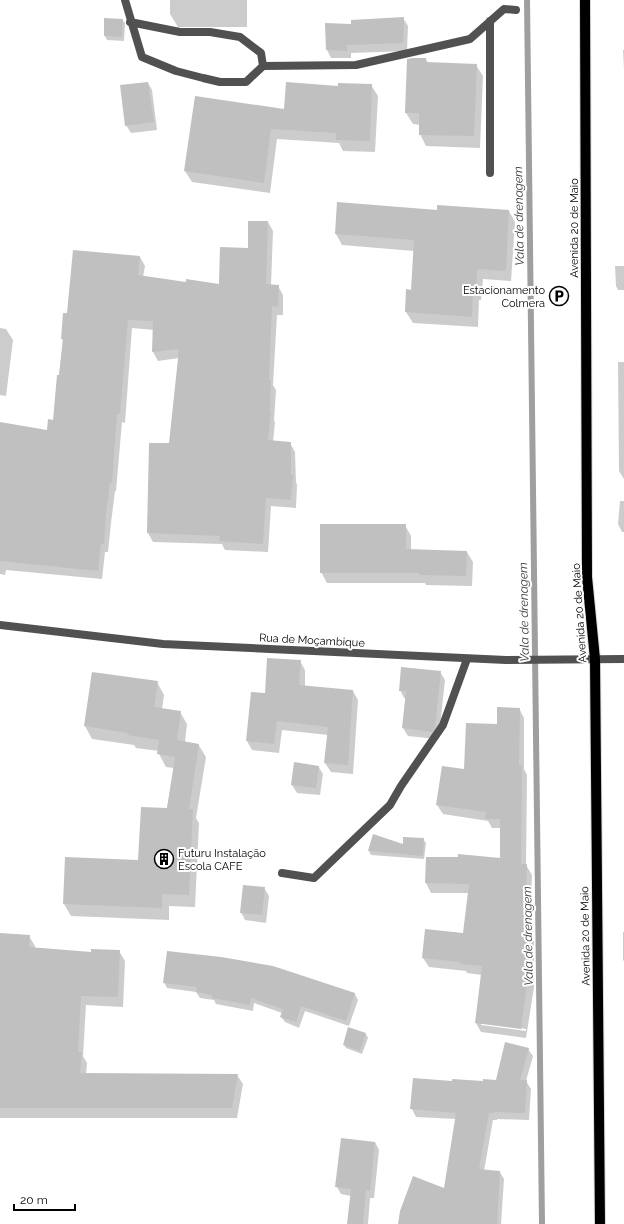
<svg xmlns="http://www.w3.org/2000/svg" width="624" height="1224" viewBox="0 0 624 1224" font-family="Raleway,sans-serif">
  <rect width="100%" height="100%" fill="#fff"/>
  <path fill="#0003" fill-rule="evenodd" d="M170,0h77v27h-69l-8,-13z
    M403,18l5,8 -1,25 -56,2v5h-20l-4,-8 -1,-26 26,1z
    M105,19l17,1 3,3 -1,18 -17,-1 -2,-4z
    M623,50h1v20v-1z
    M426,59l2,4 48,2 7,11 -3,72 -54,-2 -6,-12v-9l-7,-1 -7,-11z
    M148,83l4,7 5,40 -26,3 -5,-8z
    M371,85l7,11 -3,56 -32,-1 -4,-8 -62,-4 -7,54 -78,-11 -7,-11 11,-74 89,13 54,-23z
    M438,211h71l6,11 -4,59 -28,-2 -2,21h-2l-1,27 -65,-4 -7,-11 1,-22 5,1 2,-40 -72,-6 -6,-11z
    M268,222l5,9 -2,55h7l5,9v20h-6l-4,70 3,5 -2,31 1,1 -2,20 17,1 5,9 1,30 1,3 -1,23 -25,-2 -3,46 -43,-2 -3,-6 -69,-2 -5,-9 22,-89 9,-86 -21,3 -5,-9 1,-22 -22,-2 -7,95 -3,-1 -6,69h-1l-4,32 -3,29h-3l-3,27 -96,-9 -1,5 -5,-1v-151l48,8 6,-10 9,-80 -1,-2 6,-25 72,-57 5,9 -2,11 44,6 33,2 29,-36z
    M615,266h9v24h-6l-2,-4z
    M0,328l6,1 7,11 -7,56 -6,-1z
    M618,362h6v117l-5,-8z
    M620,501h4v31h-2l-4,-8z
    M405,525l6,11v14l56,2 6,10 -1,24 -46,-1 -1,-2h-98l-6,-11z
    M300,661l5,9v16l48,5 5,9 -5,74 -22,-2 -6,-9 3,-28 -46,-5 -3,23 -27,-3 -5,-9 19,-47z
    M440,672l5,8 -6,55 -3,4 -28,-3 -5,-8 3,-30h-2l-4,-8z
    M92,673l65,9 7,13 -2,14 18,3 7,12 -2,18 13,2 8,13 -10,61 3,5 -4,84 -26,-1v14l-98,-4 -7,-12 75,-43 28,-52 7,-41 -8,-1 -7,-13v-3l-23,-3 -2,-3 -42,-6 -7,-13z
    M519,708l5,10v51l3,6 -1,90 6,10 -2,52 4,8v52l-8,51 -45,-6 -5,-9 6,-48 -15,-2 -1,-2 -37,-4 -6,-9 41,-24 5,-41h-38l-5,-10v-25l75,1v-31h-9l-4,-7 -45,-7 -6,-9 61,-80zM481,1023l45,6v2l-45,-6z
    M318,766l5,8 -3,21 -23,-2 -5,-8z
    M374,835l29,10 20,-6 3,4 -2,16 -53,-4 -2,-4z
    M264,888l5,8 -3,27 -21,-3 -4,-8z
    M623,932h1v29l-1,-1z
    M0,934l29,2 6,10v2l57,5 27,-2 6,10 -2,46 -37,-2 -3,51 4,7 -1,11 151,1 6,9 -6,34h-237z
    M164,982l191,12 3,6 -9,26 -44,-15 -6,17 -14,-6 -4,-5 1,-4 -28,-10 -1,8 -37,-7 -2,-4 -14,-2 -4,-6 -29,-4z
    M366,1034l2,4 -6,16 -16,-6 -2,-4z
    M528,1049l5,7 -7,25 5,8 -2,31 -32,-1v1h-4l-9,51 16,1 4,7 -3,45h-102l46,-34 11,-71 -40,-2 -4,-8 1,-30 40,3 43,-1z
    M375,1142l4,8 -5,48h-4l-2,26h-20l3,-28 -10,-2 -4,-7z"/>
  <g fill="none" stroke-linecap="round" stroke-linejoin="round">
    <path stroke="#9f9f9f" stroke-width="6" d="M527,0l15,1224"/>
  </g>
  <path fill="#c0c0c0" d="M404,17l-1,26 -56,2v6l-21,-1 -1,-27 26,1v-4z
    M104,18l19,1 -1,18 -18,-1z
    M412,58h14v4l51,2 -3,72 -55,-1v-22h-14l2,-54z
    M148,82l6,40 -29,4 -5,-41z
    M286,82l52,4v-3l34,1 -2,57 -34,-1v-7l-65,-4 -7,54 -80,-12 11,-75 89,13z
    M337,202l100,8v-5l72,5 -3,61 -29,-2 -1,20h-3l-1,28 -67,-5 1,-23 5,1 3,-50 -79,-6z
    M248,221h20l-2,63 13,1 -1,22 -6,-1 -3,74h2l-1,33h1l-3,27 23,2v33h2l-2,25 -25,-2 -3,46 -44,-3 1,-5 -73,-3 2,-90h20l10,-94 -27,3 1,-31 -25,-1 -8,94h-3l-5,69h-2l-4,31 -2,30h-3l-3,27 -98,-10v-139l47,8 1,-11 5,1 4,-45h2l4,-36h-2l2,-26h4l6,-63 67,6 -2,19 48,7v-3l33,5 1,-37 28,1z
    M320,524h86v25l61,2 -1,25 -47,-1v-2h-99z
    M267,658l34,2 -2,25 54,5 -5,75 -24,-2 4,-36 -51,-6 -3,23 -28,-3 5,-49 14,1z
    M401,667l40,4 -6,56 -3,5 -30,-4 4,-37h-7z
    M92,672l66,9 -4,26 27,4 -4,29 22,4 -10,65h4l-4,86 -27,-1v14l-99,-4 2,-47 73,3 3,-53 26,1 8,-51 -18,-3 2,-14 -32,-5 1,-2 -44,-7z
    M497,707l23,1 -1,57h3l-1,99h6l-2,60h4v53h-1l-7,52 -46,-6 7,-57 -22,-2v-2l-38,-4 3,-29 38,4 6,-49 -44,-1 1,-26h32v-3l42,4v-39h-15l1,-7 -50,-7 6,-39 22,3 2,-46 31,1z
    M294,762l25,4 -3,22 -25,-3z
    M373,834l30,10v-7l21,1 -1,18 -55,-5z
    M243,885l22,2 -3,28 -22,-2z
    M0,933l30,2 -1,12 62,5v-3l29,1 -2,47 -37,-1 -3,56h4l-2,21 158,1 -6,34h-232z
    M167,951l54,6 52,9 82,27 -9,28 -45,-15 -5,16 -16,-5 3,-8 -32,-11 -1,7 -38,-7v-3l-16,-3 1,-5 -34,-4z
    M348,1027l18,6 -6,18 -17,-6z
    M505,1042l24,6 -9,32h7l-2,33 -31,-1v1h-5l-10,56 21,2 -3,53h-99l2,-13 13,-35 31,12 12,-75 -46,-4 3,-31 39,3v-2l31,2v-2l13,1z
    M341,1138l34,4 -5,49 -4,-1 -3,34h-16l4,-35 -16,-2z"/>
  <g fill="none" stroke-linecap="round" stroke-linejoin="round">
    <g stroke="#dbdbdb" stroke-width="12">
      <path id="primary" d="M585,0l2,577 8,82 5,565"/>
    </g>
    <path stroke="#515151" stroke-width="8" d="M125,0l17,57 34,14 27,7 17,4h26l17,-16 -2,-13 -21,-16 -30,-5h-30l-50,-10
      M263,66l93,-1 114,-26 34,-30 12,1
      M490,173v-152
      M282,873l32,5 76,-73 11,-19 42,-61 24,-66"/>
    <path stroke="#515151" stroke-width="8" d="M0,625l163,19 343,16 118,-1"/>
    <use href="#primary" stroke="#000" stroke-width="10"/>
  </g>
  <defs>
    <g id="parking-ring" transform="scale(1)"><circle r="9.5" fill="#fff" stroke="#000" stroke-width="1.5"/><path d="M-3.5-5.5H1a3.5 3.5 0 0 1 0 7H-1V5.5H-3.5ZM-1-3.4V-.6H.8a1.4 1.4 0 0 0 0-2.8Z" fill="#000"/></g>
    <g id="building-ring" transform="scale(1)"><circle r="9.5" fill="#fff" stroke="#000" stroke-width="1.5"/><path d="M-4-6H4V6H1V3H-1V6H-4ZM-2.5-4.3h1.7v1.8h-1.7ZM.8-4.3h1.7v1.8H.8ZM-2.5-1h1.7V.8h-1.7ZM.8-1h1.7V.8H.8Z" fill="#000"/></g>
  </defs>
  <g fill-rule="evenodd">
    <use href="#parking-ring" x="559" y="296"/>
    <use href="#building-ring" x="164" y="859"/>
  </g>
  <g text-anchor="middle" stroke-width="4" stroke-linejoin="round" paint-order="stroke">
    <g font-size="11" fill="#000" stroke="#fff">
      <text transform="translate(574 228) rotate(-90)" y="4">Avenida 20 de Maio</text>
      <text transform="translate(579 613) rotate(-94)" y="4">Avenida 20 de Maio</text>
      <text transform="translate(312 640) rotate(3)" y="4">Rua de Moçambique</text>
      <text transform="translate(585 936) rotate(-91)" y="4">Avenida 20 de Maio</text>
    </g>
    <g font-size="11" fill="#000" stroke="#fff" text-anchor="end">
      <text x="545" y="294">Estacionamento<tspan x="545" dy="13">Colmera</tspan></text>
      <text x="178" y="857" text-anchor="start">Futuru Instalação<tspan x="178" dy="13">Escola CAFE</tspan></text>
    </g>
    <g font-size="12" font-style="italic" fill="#404040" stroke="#fff">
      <text transform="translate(519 216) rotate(-91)" y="4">Vala de drenagem</text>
      <text transform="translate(524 612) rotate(-91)" y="4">Vala de drenagem</text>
      <text transform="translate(528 936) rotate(-91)" y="4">Vala de drenagem</text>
    </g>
  </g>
  <path d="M14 1204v6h61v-6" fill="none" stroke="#000000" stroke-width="2"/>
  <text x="20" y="1204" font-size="12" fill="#000000" stroke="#ffffff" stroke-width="3" paint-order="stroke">20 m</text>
</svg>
